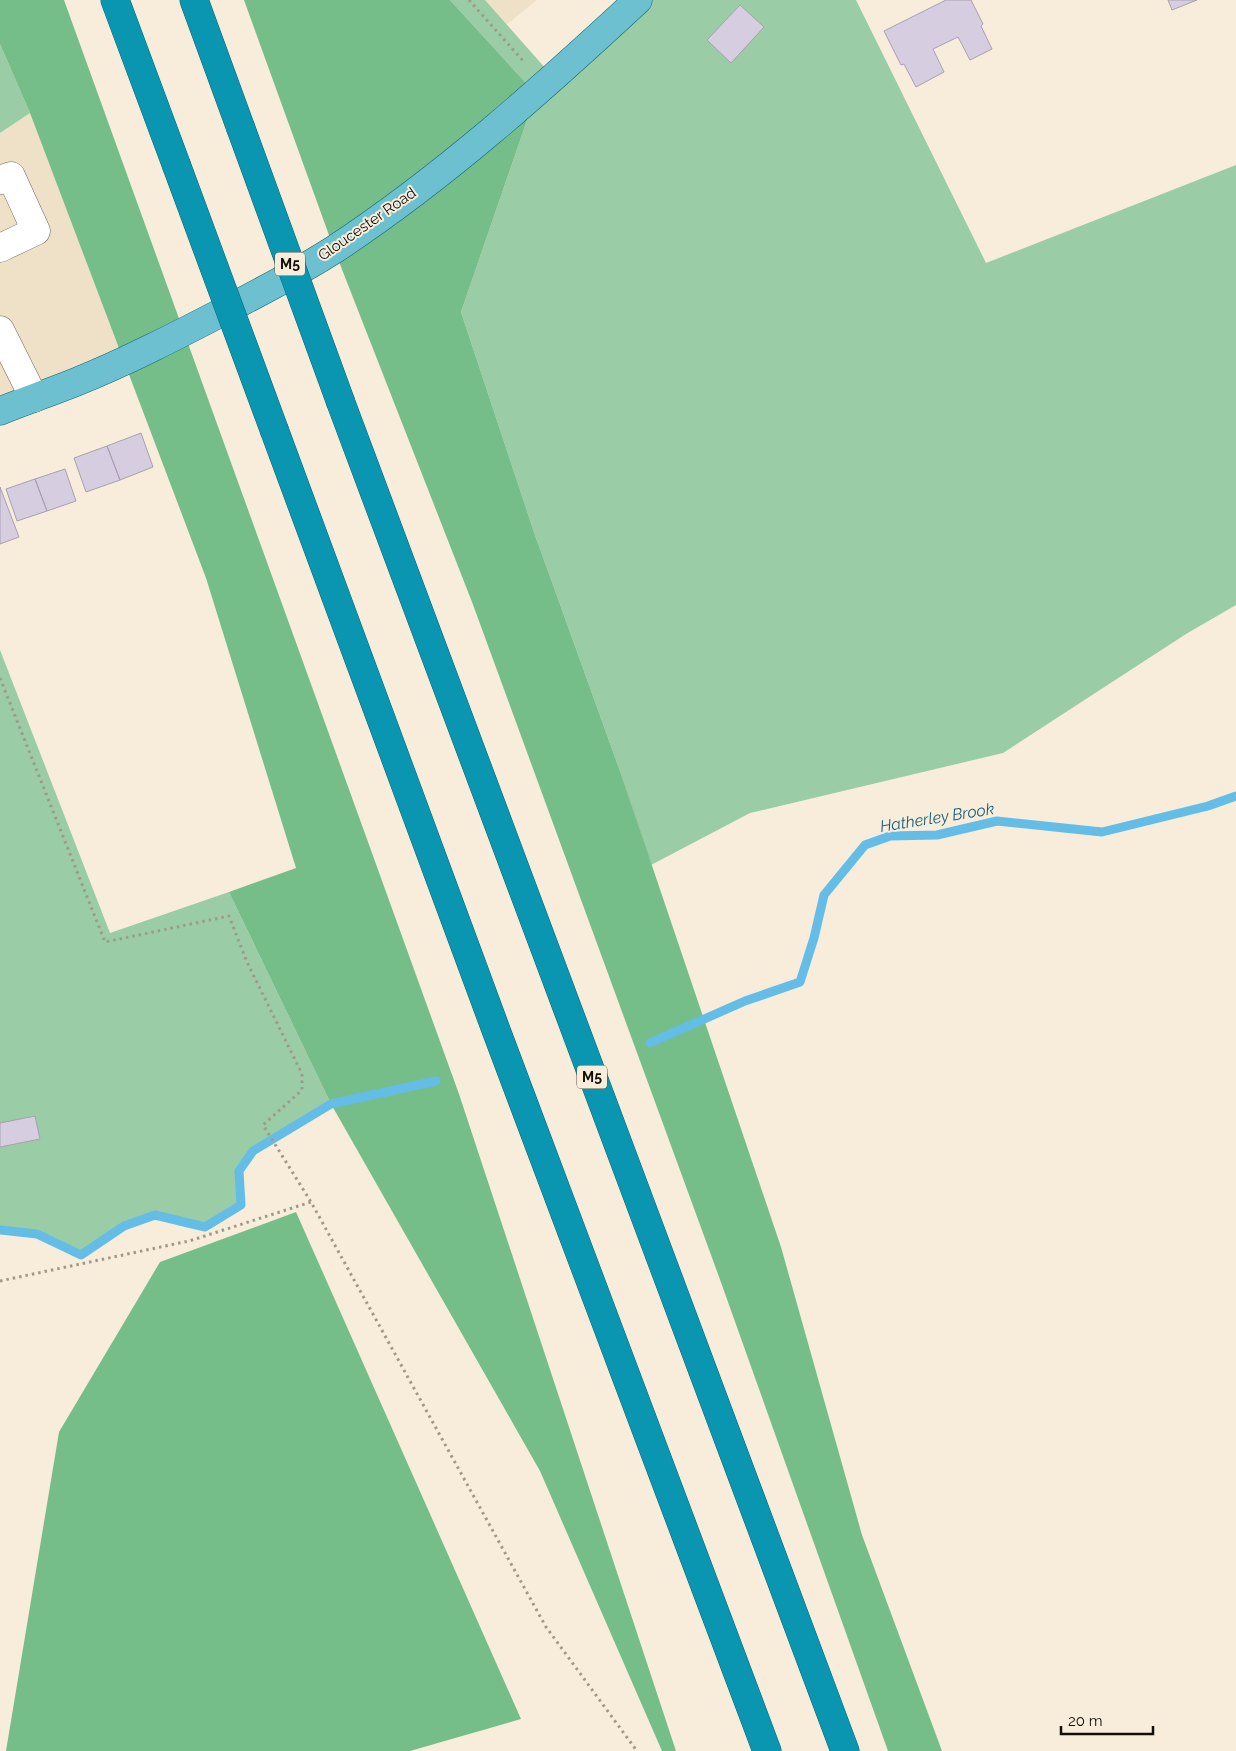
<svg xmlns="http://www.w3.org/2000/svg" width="1236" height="1751" viewBox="0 0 1236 1751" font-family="Raleway,sans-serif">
  <rect width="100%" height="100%" fill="#f7edda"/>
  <path fill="#eee1c7" d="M484,0h53l-31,25z
    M30,113l95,248 -125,50v-278z"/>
  <path fill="#9acca6" d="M450,0h35l69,78 84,-78h218l130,263 250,-98v440l-50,29 -183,119 -253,60 -99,52 -31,-94 -85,-236 -74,-223 75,-218z
    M0,44l30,69 -30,20z
    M0,650l110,283 119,-41 102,212 -78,47 -14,20 2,34 -36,22 -50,-12 -31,11 -43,29 -44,-21 -37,-4z"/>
  <path fill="#76be89" d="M0,0h64l395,1094 217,657h-14l-122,-280 -209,-367 -102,-212 67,-24 -90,-290 -176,-465 -30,-69z
    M244,0h206l86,94 -75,218 74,223 85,236 161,476 81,288 80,216h-54l-170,-477 -246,-672 -138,-353z
    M296,1212l225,507 -111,32h-404l53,-319 101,-170z"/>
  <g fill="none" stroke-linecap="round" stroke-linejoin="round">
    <path stroke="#64bde7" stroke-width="9" d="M650,1043l95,-42 55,-19 14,-44 10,-43 41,-50 25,-9 47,-1 60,-14 105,11 106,-26 28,-10
      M0,1230l37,4 44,21 43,-29 31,-11 50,12 36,-22 -2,-34 14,-20 78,-47 105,-23"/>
  </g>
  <path fill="#d7cde0" stroke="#a89fb1" d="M946,0h25l12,24 -2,2 11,23 -22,11 -12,-23 -25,12 11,23 -28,15 -12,-23 -3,1 -17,-34z
    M1168,0h29l-25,10z
    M740,5l24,22 -33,36 -24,-23z
    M141,433l12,34 -33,13 -13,-34z
    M107,446l13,34 -34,12 -12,-34z
    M65,469l11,32 -29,10 -12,-32z
    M35,479l12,32 -30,10 -11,-32z
    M0,487l19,50 -19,7z
    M35,1116l5,23 -40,8v-24z"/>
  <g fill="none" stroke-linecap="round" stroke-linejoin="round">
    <g stroke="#706857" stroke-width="29">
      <path id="minor" d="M0,180l11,-4 25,55 -36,17
        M0,330l34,68"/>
    </g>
    <g stroke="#0d6776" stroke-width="29">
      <path id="major" d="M0,411c25,-10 51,-19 76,-29 52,-21 102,-47 152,-73 36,-19 73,-38 107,-60 109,-72 207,-160 303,-249"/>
    </g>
    <g stroke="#0d6776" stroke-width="29">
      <path id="highway" d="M115,0l61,164
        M194,0l46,126
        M341,403l504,1348
        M275,432l221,598 271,721"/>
    </g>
    <path stroke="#a0998b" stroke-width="3" stroke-dasharray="2.5 4" stroke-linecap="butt" d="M469,0l56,63
      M0,678l105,264 124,-26 18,46 55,112v16l-39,35 48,77 235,425 91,124
      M0,1281l189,-40 122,-39"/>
    <use href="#minor" stroke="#fff" stroke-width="28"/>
    <use href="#major" stroke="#6cc0d0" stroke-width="28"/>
    <use href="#highway" stroke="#0a96b1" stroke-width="28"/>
    <g stroke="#0d6776" stroke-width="29" stroke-linecap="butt">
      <path id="highway-bridge" d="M240,126l101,277
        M176,164l99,268"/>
    </g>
    <use href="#highway-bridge" stroke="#0a96b1" stroke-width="28"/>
  </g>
  <g text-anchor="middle" stroke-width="4" stroke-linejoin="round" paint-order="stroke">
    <g fill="#f7edda" stroke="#575248" stroke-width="1">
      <rect x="275" y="252.5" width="30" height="23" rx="4"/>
      <rect x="577" y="1065.5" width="30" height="23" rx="4"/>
    </g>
    <g font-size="14" font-weight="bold" fill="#120f09">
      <text x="290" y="269">M5</text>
      <text x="592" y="1082">M5</text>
    </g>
    <g font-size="15" fill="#120f09" stroke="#f7edda">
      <text transform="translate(367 224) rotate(-35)" y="5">Gloucester Road</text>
    </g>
    <g font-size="16" font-style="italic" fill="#1a5f7c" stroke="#f7edda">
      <text transform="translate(937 817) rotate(-9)" y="6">Hatherley Brook</text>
    </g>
  </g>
  <path d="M1061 1726v8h92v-8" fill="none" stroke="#120f09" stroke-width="2.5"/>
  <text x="1068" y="1726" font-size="15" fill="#120f09" stroke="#f7edda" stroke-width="4" paint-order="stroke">20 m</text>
</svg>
